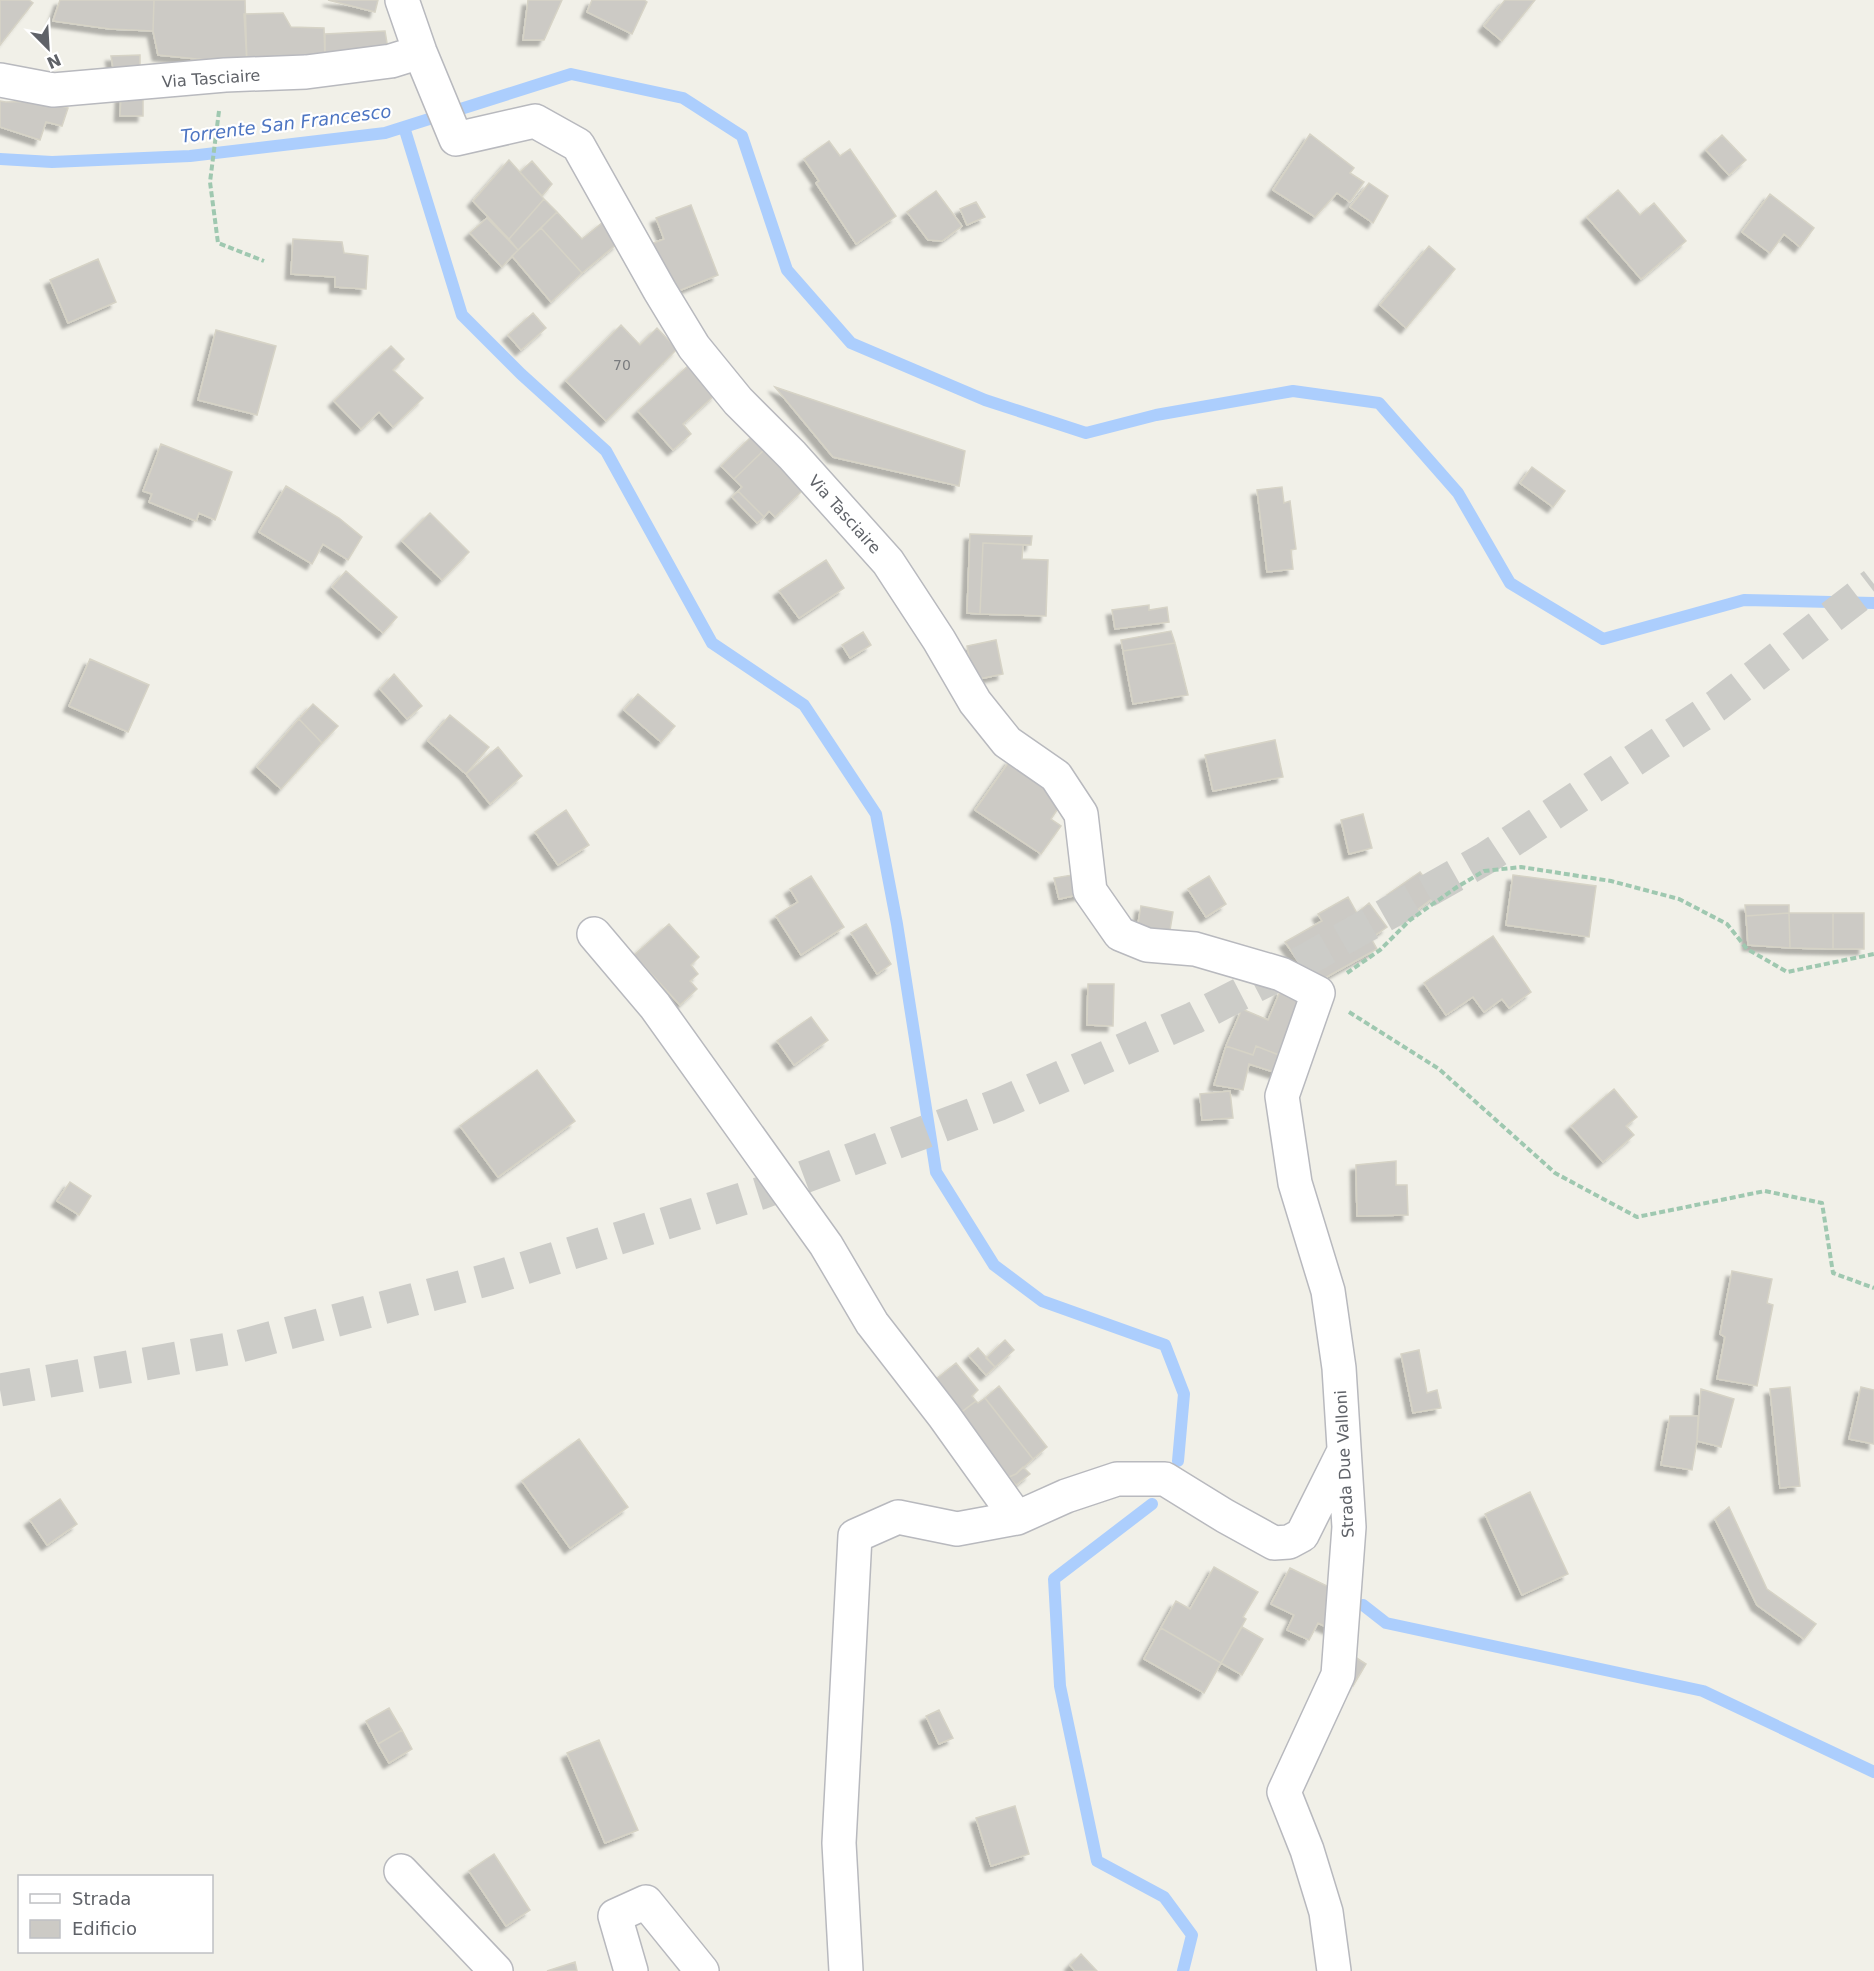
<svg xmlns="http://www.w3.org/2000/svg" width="1874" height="1971" viewBox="0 0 1874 1971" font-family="'DejaVu Sans',sans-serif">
  <defs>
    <filter id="shadow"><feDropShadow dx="-5.5" dy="5.5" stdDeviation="1.5" flood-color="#0004"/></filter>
  </defs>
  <rect width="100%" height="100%" fill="#f1f0e8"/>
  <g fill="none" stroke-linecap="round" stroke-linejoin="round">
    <path stroke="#accefd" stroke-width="12" d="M404,127l58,188 59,59 85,77 106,192 92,62 72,109 21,110 39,248 58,93 48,36 123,44 19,49 -6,67
      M0,159l52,3 138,-6 195,-23 186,-59 112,24 59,38 45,134 64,73 134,57 101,33 70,-18 137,-24 86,12 79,90 52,90 93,56 141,-39 130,3
      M1152,1504l-98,75 6,107 37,175 67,36 28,38 -9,36
      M1363,1605l23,18 317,68 171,81"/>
  </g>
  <path fill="#cccac5" stroke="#d6d3c6" stroke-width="1.5" filter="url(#shadow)" d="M0,0h29l4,3 -33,42z
    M60,0h94l-1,31 -43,-2 -57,-8z
    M154,0h91l2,64 -89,-9 -5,-24z
    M328,0h50l-3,12z
    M528,0h34l-18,40h-21z
    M592,0h52l3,2 -15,32 -45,-22z
    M1505,0h30l-33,41 -18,-15z
    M283,13l8,14 33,1 1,32 -78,4 -3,-50z
    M385,31l4,24 -64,5v-26z
    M140,55v19h-26l-3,-18z
    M121,96h22v20h-23z
    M0,101l6,1 38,-1 24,7 -6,18 -16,-4 -6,18 -40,-13z
    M1310,134l44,34 -4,5 14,9 -14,20 -13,-9 -22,24 -42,-27z
    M1722,135l24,25 -17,15 -23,-25z
    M829,141l11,15 10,-7 46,67 -40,28 -40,-61 3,-2 -15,-22z
    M509,160l35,39 -35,40 -36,-38z
    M532,161l20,23 -10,12 -22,-24z
    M1369,183l19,13 -15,27 -23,-16z
    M1618,190l22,25 14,-12 32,38 -45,38 -54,-62z
    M936,191l26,35 -20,15 -14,-1 -21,-28z
    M1770,194l44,34 -14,19 -16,-13 -14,19 -28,-21z
    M544,199l13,13 -39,38 -9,-11z
    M976,202l9,15 -18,8 -7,-16z
    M691,205l27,70 -47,19 -20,-50 13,-5 -8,-21z
    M557,212l25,27 21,-17 15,21 -36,30 -41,-45z
    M487,218l31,32 -16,17 -32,-34z
    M541,228l41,45 -31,29 -39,-46z
    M293,239l49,3 2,11 24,3 -2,33 -31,-2v-10l-44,-3z
    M1429,246l26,23 -49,59 -26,-23z
    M98,259l18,43 -48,21 -18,-43z
    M533,313l13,15 -25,22 -13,-15z
    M621,325l19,20 17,-17 20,21 -71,72 -40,-40z
    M216,330l60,16 -19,69 -59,-15z
    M391,346l13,13 -11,11 30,28 -30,29 -14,-15 -18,17 -27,-28z
    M689,365l27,29 -33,30 8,10 -18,16 -35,-39z
    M775,387l190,64 -6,35 -126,-29z
    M751,437l13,13 -30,29 -13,-13z
    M161,444l71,28 -17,48 -16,-7 -3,8 -47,-19 3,-8 -9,-3z
    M764,450l39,40 -28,27 -6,-6 -5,6 -26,-26 4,-4 -8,-8z
    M1532,467l33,24 -12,16 -33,-24z
    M286,486l53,32 23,19 -14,23 -25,-16 -11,20 -53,-32z
    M1282,487l2,16 6,-2 6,48 -5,1 2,19 -26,3 -10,-82z
    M738,491l26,26 -7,6 -25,-26z
    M430,513l39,39 -27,28 -40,-39z
    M970,534l62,2 -1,9 -48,-2 -3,71 -13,-1z
    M983,543l40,2 -1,14 26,1 -2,56 -66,-2z
    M826,560l18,28 -45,30 -20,-27z
    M346,571l51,46 -14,16 -51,-46z
    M1149,605v5l18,-3 2,15 -54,7 -3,-19z
    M1171,631l4,12 -52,8 -2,-11z
    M863,632l8,13 -21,13 -8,-13z
    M996,640l7,34 -29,6 -7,-34z
    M1175,643l13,52 -55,9 -10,-53z
    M90,659l59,26 -21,47 -59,-26z
    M394,674l28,32 -15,13 -27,-30z
    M638,694l37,32 -14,16 -37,-32z
    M313,704l25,22 -16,17 -23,-24z
    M450,715l39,32 -23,27 -38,-33z
    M299,719l23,24 -41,46 -24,-22z
    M1275,740l8,37 -70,14 -8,-36z
    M498,747l24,29 -32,28 -24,-30z
    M1011,759l54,39 -14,21 10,7 -20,28 -66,-44z
    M566,810l23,35 -31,20 -23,-33z
    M1363,814l9,34 -23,6 -8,-34z
    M1420,872l17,23 -32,24 -18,-24z
    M1078,874l4,20 -23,5 -5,-21z
    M1513,875l83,11 -7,51 -83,-12z
    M811,876l33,51 -43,28 -25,-39 22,-14 -8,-13z
    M1209,876l17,28 -20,13 -18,-28z
    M1348,897l29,52 -63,35 -29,-42 37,-21 -4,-7z
    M1369,903l18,24 -13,9 -17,-23z
    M1745,905h44v8l-43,3z
    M1141,906l32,6 -4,24 -32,-6z
    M1789,913h44v36l-43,-1z
    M1789,913l1,35 -42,-3 -2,-29z
    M1833,913h31v36h-31z
    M669,924l30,33 -8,8 7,9 -8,7 7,8 -17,16 -46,-50z
    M866,924l25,40 -14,10 -26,-41z
    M1493,936l38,56 -22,16 -7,-9 -18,13 -11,-15 -27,18 -22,-32z
    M1088,984h26l-1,42 -26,-1z
    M1281,989l27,13 -24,55 -28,-11 -3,9 -27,-9 16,-37 26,11z
    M811,1017l17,23 -34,25 -17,-24z
    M1226,1046l27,9 3,-9 28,11 -7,16 -28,-9 -6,26 -29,-5z
    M537,1070l38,51 -77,56 -38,-51z
    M1614,1089l23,28 -11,9 8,9 -31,27 -32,-36z
    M1230,1091l3,27 -31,2 -2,-26z
    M1396,1161v24h11l1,30 -51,1 -1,-51z
    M70,1182l21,14 -12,19 -22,-14z
    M1732,1271l40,8 -5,24 6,2 -16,81 -40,-7 8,-42 -5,-3z
    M1005,1340l9,10 -19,17 -9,-9z
    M978,1348l17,19 -9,8 -17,-19z
    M1419,1350l8,43 10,-3 4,18 -28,5 -12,-59z
    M956,1363l22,27 -6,6 4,5 -17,13 -24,-34z
    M999,1386l48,61 -14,12 -48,-61z
    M1790,1387l10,99 -20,2 -10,-99z
    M1861,1387l13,3v54l-25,-5z
    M1701,1389l33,10 -13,48 -24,-6z
    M985,1398l48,61 -17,15 -7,3 -50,-63 17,-13 2,2z
    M1670,1416h28l-1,25 -5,29 -31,-5z
    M579,1439l49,68 -58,41 -48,-67z
    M1023,1467l7,7 -14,11 -7,-8 7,-3z
    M1530,1492l38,82 -46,21 -37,-81z
    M60,1499l17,25 -30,21 -17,-25z
    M1729,1507l38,82 49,35 -12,15 -47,-34 -42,-86z
    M1214,1567l44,25 -15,25 3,2 -25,44 -60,-35 15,-27 14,8z
    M1290,1568l41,20 4,43 -17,-8 -9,17 -22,-10 7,-15 -23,-11z
    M1242,1627l21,12 -21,36 -21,-12z
    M1161,1628l60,35 -17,30 -60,-34z
    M1352,1655l14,9 -13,22 -14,-8z
    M389,1708l13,22 -24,14 -12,-23z
    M939,1710l14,28 -14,6 -13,-28z
    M402,1730l10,19 -23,14 -11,-19z
    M599,1740l39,90 -33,13 -38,-90z
    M1015,1806l14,48 -38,12 -15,-48z
    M494,1854l36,56 -24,16 -37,-55z
    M1081,1954l16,17h-22l-5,-6z
    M575,1962l2,9h-30z"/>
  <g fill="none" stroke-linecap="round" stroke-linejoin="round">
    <path stroke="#ccccc8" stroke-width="33" stroke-dasharray="33 16" stroke-linecap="butt" d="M0,1390l233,-42 257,-69 271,-86 239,-89 194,-86 110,-57 182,-103 230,-152 158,-122"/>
    <g stroke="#b8b9be" stroke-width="36">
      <path id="minor" d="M402,0l18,52 36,87 79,-18 43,24 82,146 34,56 44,54 54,54 96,107 51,78 36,62 32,40 49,34 25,38 9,77 30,43 27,11 48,4 86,25 37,19 -36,103 13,87 33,108 11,77 10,159 -11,148 -54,117 23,58 19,62 8,59
        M0,80l53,10 172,-15 81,-3 85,-11 29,-9
        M594,934l61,72 171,239 46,78 72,93 73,102
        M401,1871l95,100
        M631,1971l-16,-55 31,-14 56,69
        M846,1971l-7,-128 16,-307 43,-19 59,12 60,-11 49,-22 51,-17h48l60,37 49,27 15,-1 13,-7 42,-84"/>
    </g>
    <path stroke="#9fc8b0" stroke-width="4" stroke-dasharray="6 3" stroke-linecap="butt" d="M219,111l-9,71 8,61 46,18
      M1347,973l33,-23 30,-30 47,-33 27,-16 37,-4 90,14 68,18 48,25 20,25 40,23 87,-18
      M1349,1012l90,57 116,104 82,44 128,-26 57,12 11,70 41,15"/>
    <use href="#minor" stroke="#fff" stroke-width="33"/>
  </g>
  <g text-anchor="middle" stroke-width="4.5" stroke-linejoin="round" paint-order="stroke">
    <g font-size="14" fill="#7a7c7f">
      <text x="622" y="370">70</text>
    </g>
    <g font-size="16" fill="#5f6268" stroke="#fff">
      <text transform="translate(211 78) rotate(-4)" y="6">Via Tasciaire</text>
      <text transform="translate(845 514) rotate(48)" y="6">Via Tasciaire</text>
      <text transform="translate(1344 1464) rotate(-93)" y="6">Strada Due Valloni</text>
    </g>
    <g font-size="18" font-style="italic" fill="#4d75c2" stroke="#fff">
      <text transform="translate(286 124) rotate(-7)" y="6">Torrente San Francesco</text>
    </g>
  </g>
  <rect x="18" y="1875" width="195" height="78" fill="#ffffff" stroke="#bfc0c3" stroke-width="1.5"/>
  <rect x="30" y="1894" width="30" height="9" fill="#ffffff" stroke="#bfc0c3" stroke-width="1.5"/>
  <text x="72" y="1905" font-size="18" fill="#5f6268">Strada</text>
  <rect x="30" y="1920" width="30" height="18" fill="#cccac5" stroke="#bfc0c3" stroke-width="1.5"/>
  <text x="72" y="1935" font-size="18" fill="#5f6268">Edificio</text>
  <g transform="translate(48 48) rotate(156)" stroke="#ffffff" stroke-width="4.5" paint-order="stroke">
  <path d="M0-4.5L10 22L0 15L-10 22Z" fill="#5f6268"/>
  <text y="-9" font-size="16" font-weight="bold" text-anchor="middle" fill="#5f6268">N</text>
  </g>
</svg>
